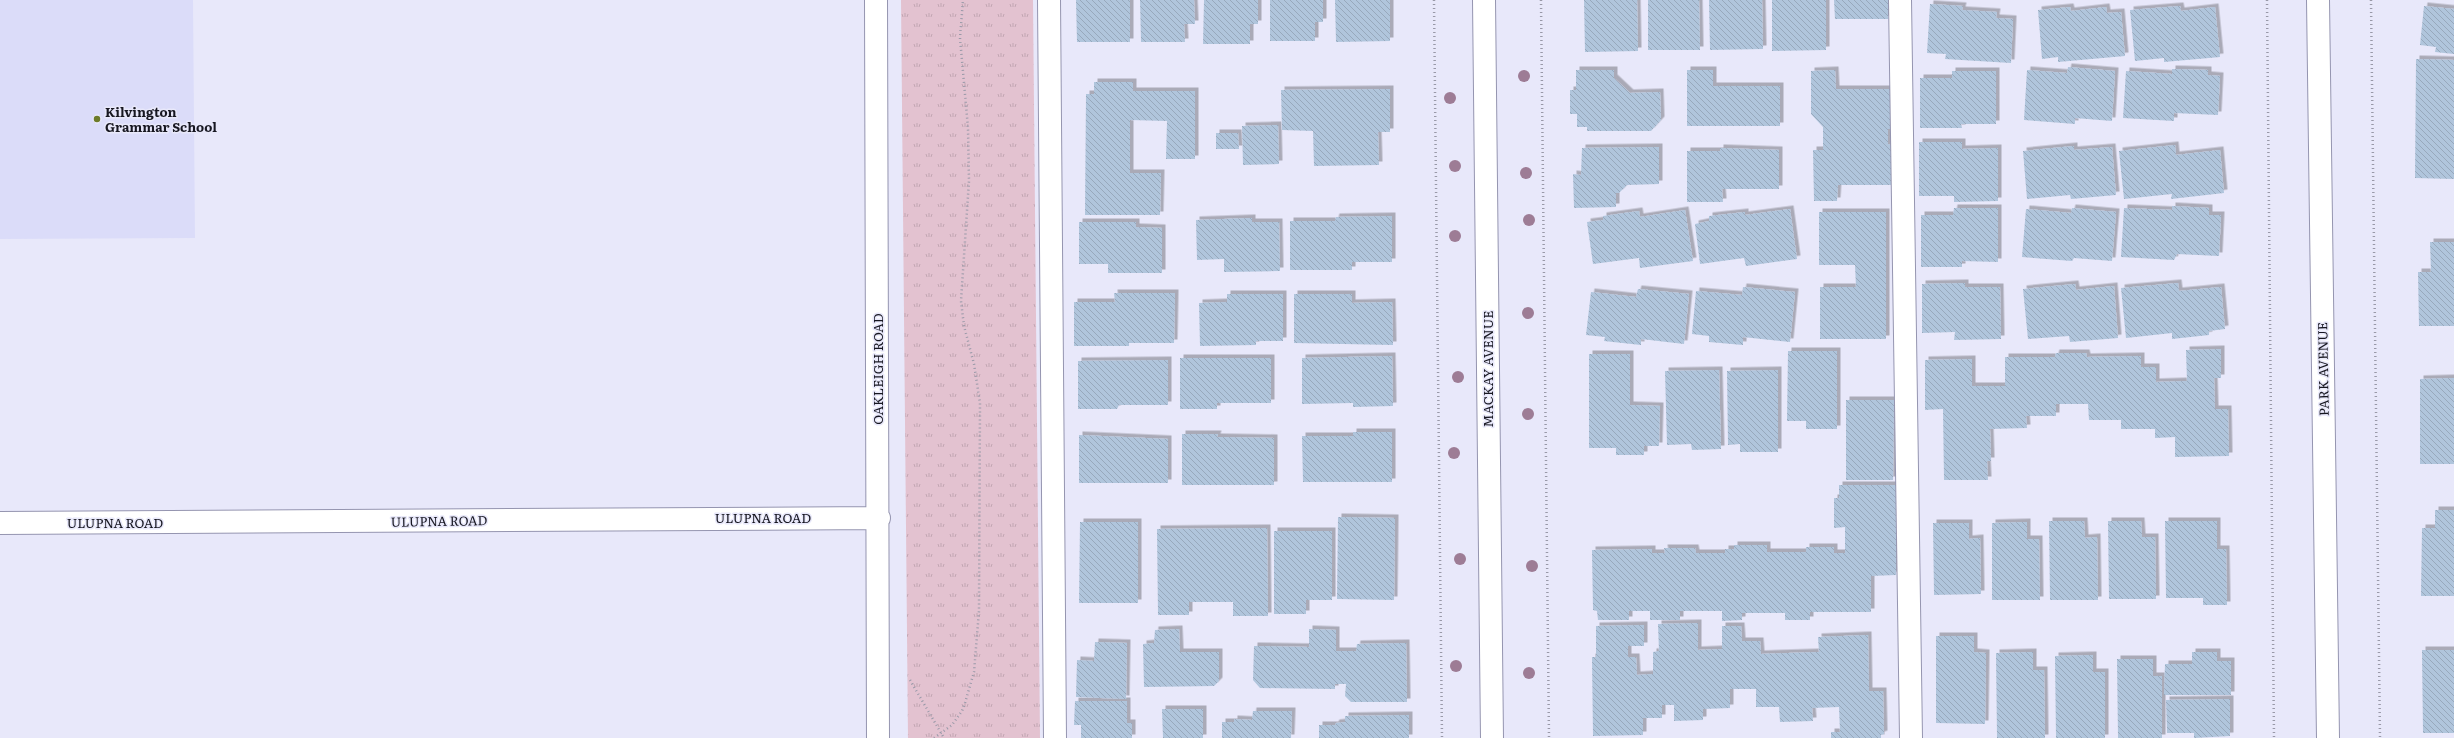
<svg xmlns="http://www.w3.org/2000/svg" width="2454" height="738" viewBox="0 0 2454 738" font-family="Literata,serif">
  <defs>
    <pattern id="grass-tufts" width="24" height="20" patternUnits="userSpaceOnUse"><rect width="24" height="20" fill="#e3c2d0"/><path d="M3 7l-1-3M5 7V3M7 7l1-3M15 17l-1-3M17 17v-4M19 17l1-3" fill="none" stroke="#c2a6b2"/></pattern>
    <pattern id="building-back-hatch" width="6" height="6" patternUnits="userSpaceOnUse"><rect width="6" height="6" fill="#b0c5dc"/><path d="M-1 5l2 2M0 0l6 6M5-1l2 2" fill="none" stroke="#97a8bc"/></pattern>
    <filter id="shadow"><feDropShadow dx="3.5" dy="-3.5" stdDeviation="0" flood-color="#0004"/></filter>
  </defs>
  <rect width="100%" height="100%" fill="#e8e8fa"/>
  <path fill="#dbdcf9" d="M0,0h193l2,238 -195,1z"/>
  <path fill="url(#grass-tufts)" d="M901,0h132l7,738h-132z"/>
  <path fill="url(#building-back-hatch)" filter="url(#shadow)" d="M1076,0h54v42h-53z
    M1140,0h54l1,24h-11l1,18h-44z
    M1204,0h54v24h-8v20h-47z
    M1270,0h53v22h-8v19h-45z
    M1335,0h55v41l-54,1z
    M1584,0h53l1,51 -53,1z
    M1648,0h51l1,50h-52z
    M1709,0h53l1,49 -53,1z
    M1772,0h54v50l-54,1z
    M1834,0h54v19h-53z
    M1930,4l33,2 -1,4 35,2 -1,6 17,1 -2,44 -66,-4 1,-5 -19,-1z
    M2180,6l1,5 34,-4 5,50 -56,5v-4l-29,3 -5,-51z
    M2424,6l30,3v45l-19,-2 1,-5 -16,-2z
    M2070,7l1,4 35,-4 1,6 14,-1 4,44 -67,6v-5l-16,2 -4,-49z
    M2416,59l38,1v119l-39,-1z
    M2068,67l47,4 -3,50 -37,-3v6l-51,-4 3,-50 40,3z
    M2172,69l36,1v5l12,1 -2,39 -44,-2v8l-51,-3 3,-47 46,3z
    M1576,70h38v8l16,15 30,-1 1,28 -10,11h-64v-4h-10v-13h-7v-24h6z
    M1687,70h26v16h67v40h-93z
    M1835,70l1,19h56l1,40h-5v15l5,1v40h-55l-1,16h-23l-1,-51h10v-23l-12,-13v-43z
    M1952,71h44v53h-35l1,4h-42v-50h32z
    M1094,82h39v9h62v68h-29l1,-38 -37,-1v53h31l-1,42h-75l1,-121h8z
    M1390,89v43h-12l1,33 -65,1 -1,-35 -31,-1 -1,-40z
    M1278,125l1,39 -36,1 -1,-39z
    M1216,133h22l1,16h-23z
    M1919,142h43v7l36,-1v53l-44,1v-6h-35z
    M2175,145l1,10 44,-5 4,43 -53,6 1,-5 -48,5 -5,-48z
    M2074,146v4l38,-3 4,48 -45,4 -1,-4 -43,4 -4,-48z
    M1659,147v37l-32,1 -8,8h-3v14l-42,1 -1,-34 8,1 1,-27z
    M1720,148l59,2v39h-57l1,13h-36v-51h33z
    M2172,206l37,2v7h12l-2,41 -42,-2 -3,6 -53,-3 3,-49 48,2z
    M1954,208h44v54l-36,-1v6h-41v-52h32z
    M2072,208l44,4 -4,49 -38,-3 -2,3 -50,-4 4,-48 45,4z
    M1790,209l7,50 -51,7 -2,-8 -44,6 -5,-40 14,-3v-5l36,-4v3z
    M1685,210l8,51 -53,7 -1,-10 -46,6 -6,-42 16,-2v-4l36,-5 1,6z
    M1819,212h67v127h-66v-52h36l-1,-22h-36z
    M1392,216v46h-40v8h-62v-49h45l1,-4z
    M1252,218v4h27l1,49 -56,1v-13l-27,1 -1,-40z
    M1079,222h57v5l26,1v45h-54v-9h-29z
    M2430,242h24v84h-35l-1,-54h13z
    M1965,283v4h35l1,52 -47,1 1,-8 -33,1v-49z
    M2178,283l1,8 42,-4 4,42 -16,2v4l-37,4v-6l-46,5 -5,-50z
    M2075,284l1,6 38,-4 4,52 -48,4 -1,-6 -41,3 -5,-50z
    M1743,287l52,5 -5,50 -47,-5v8l-34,-3v-6l-17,-2 4,-43 46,4z
    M1638,289l51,5 -5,50 -43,-5v6l-37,-4 1,-4 -19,-2 5,-43 45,5z
    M1114,293h61l-1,50h-45v3h-55v-44h41z
    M1227,294h56v47h-27v4l-56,1 -1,-43 28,-1z
    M1294,294h58v9l40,-1 1,43 -99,-2z
    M2221,349v29h-7l1,31h13l1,47 -54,1v-20l-20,1v-9h-34v-9h-32l-1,-16h-32v12h-30l1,12 -37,1 1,32h-4l1,19h-44l-1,-71 -18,1v-50l47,-1v27h33v-29h50l1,-4h30l1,4 54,-1v11h15v15l31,-1 -1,-31z
    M1788,351h49v78h-31v-8h-19z
    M1589,354h41v51l30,1 -1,40h-15v9h-28v-7h-27z
    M1392,356l1,50 -40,1v-4l-51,1v-46z
    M1180,358h91v45h-54v6h-37z
    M1168,360v45h-49l-2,4h-39v-48z
    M1719,370l2,79 -29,1 -1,-6 -24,1 -2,-74z
    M1778,370v82h-38v-8l-12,1 -1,-74z
    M2454,378v86h-34v-85z
    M1846,400h48l-1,80h-47z
    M1353,432h39v50h-89l-1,-46h51z
    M1182,434h36l-1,3 57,1v47h-92z
    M1079,435l89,4v44h-89z
    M1839,485h57v90l-25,1v36h-61v8h-25v-7h-43v7l-20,1v-10h-42v9h-30v-9h-21v9h-31l-1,-9 -4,-1 -1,-60 60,-1v4h13l-1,-5h31l1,5h29v-4h9v-4h33v7h39v-5h28v6h11v-26l-11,1v-30h5z
    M2435,510h19v86h-33l1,-68h13z
    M1338,517l57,1 -1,82 -57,-1z
    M2049,521h35l1,17 12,-1 1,63h-48z
    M2108,521h33l1,16h13l1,62h-47z
    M2165,521h52v28h9l1,56h-24v-7h-37z
    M1080,522h58v81h-59z
    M2027,522v17h12l1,61h-48v-77z
    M1933,523h36v16l11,-1 1,56 -47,1z
    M1267,528l1,88h-35v-14h-44v13h-31l-1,-86z
    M1274,531h58v69h-26v14h-32z
    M1698,623v27l24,-1v-23h19l1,15h18l1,13 58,-2 -1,-15 50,-2 1,56h14l1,43 -3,1v3h-50v-6h9l-1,-25 -27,1 1,13 -33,1 -1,-15h-23v-18h-26v19l-27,1v11l-29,1v-16h-12v13h-19v17l-50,1 -1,-79h4v-31l48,-1v21h-16v11h8l1,18 16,-1v-22l6,-1 -1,-27z
    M1179,629l1,23h39v29l-5,5 -70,1 -1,-43 11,-1 1,-13z
    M1309,629l27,1v21h20l1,-7 49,-1 1,59h-56l-6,-6 1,-12h-11v5l-75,-1 -7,-8 1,-34 55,1z
    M1936,636h38v16l12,1 -1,71 -49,-1z
    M1095,642l32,1 -1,56 -50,-2 1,-37 17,1z
    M2422,650h32v83h-31z
    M2033,652v18h11l1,68h-48l-1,-85z
    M2192,652h25v9h14v34h-67l1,-31h27z
    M2093,655v17h12v66h-49l-1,-82z
    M2117,659h36v17h9v62h-44z
    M2230,699v37l-36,2v-5h-27l-1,-33z
    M1075,701h52v22h5v15h-51v-13h-7z
    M1162,709h41v29h-40z
    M1253,711h39l-1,27h-69v-16h12v-3l18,1z
    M1409,715v23h-90v-13h16l1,-2 9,-1v-6z"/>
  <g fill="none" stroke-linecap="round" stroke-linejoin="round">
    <g stroke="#9595b0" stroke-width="24">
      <path id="minor" d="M876,0l2,738
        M1049,0l6,738
        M1484,0l8,738
        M1900,0l11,738
        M2318,0l10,738
        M0,523l879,-5"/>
    </g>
    <path stroke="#9999a8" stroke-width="2.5" stroke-dasharray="1 3" stroke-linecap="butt" d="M1434,0l8,738
      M1541,0l8,738
      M2267,0l7,738
      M2371,0l9,738
      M910,680l34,58
      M934,738l18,-13 10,-14 3,-8 9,-31 5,-61 1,-208 -6,-39 -10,-38 -3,-25 8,-120 -1,-53 -8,-90 3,-38"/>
    <use href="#minor" stroke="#fff" stroke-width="22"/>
  </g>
  <g fill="#9d7c95">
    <circle cx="1524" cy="76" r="6"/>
    <circle cx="1450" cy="98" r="6"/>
    <circle cx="1455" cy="166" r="6"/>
    <circle cx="1526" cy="173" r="6"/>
    <circle cx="1529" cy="220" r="6"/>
    <circle cx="1455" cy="236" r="6"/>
    <circle cx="1528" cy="313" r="6"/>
    <circle cx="1458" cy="377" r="6"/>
    <circle cx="1528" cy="414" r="6"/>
    <circle cx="1454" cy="453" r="6"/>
    <circle cx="1460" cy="559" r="6"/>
    <circle cx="1532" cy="566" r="6"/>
    <circle cx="1456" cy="666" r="6"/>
    <circle cx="1529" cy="673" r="6"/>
  </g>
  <circle fill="#6d7b29" stroke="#e8e8fa" stroke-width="1.5" cx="97" cy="119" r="4"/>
  <g text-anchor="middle" stroke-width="3" stroke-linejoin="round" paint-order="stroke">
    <g font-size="13" font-weight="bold" fill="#171721" stroke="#e8e8fa" text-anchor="start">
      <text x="105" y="117">Kilvington<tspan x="105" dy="15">Grammar School</tspan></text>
    </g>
    <g font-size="13" fill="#171721" stroke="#e8e8fa">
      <text transform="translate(878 369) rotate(-90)" y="5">OAKLEIGH ROAD</text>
      <text transform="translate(1488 369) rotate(-90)" y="5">MACKAY AVENUE</text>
      <text transform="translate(2323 369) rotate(-91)" y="5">PARK AVENUE</text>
      <text x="763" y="523">ULUPNA ROAD</text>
      <text transform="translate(439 521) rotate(-1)" y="5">ULUPNA ROAD</text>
      <text x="115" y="528">ULUPNA ROAD</text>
    </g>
  </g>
</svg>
